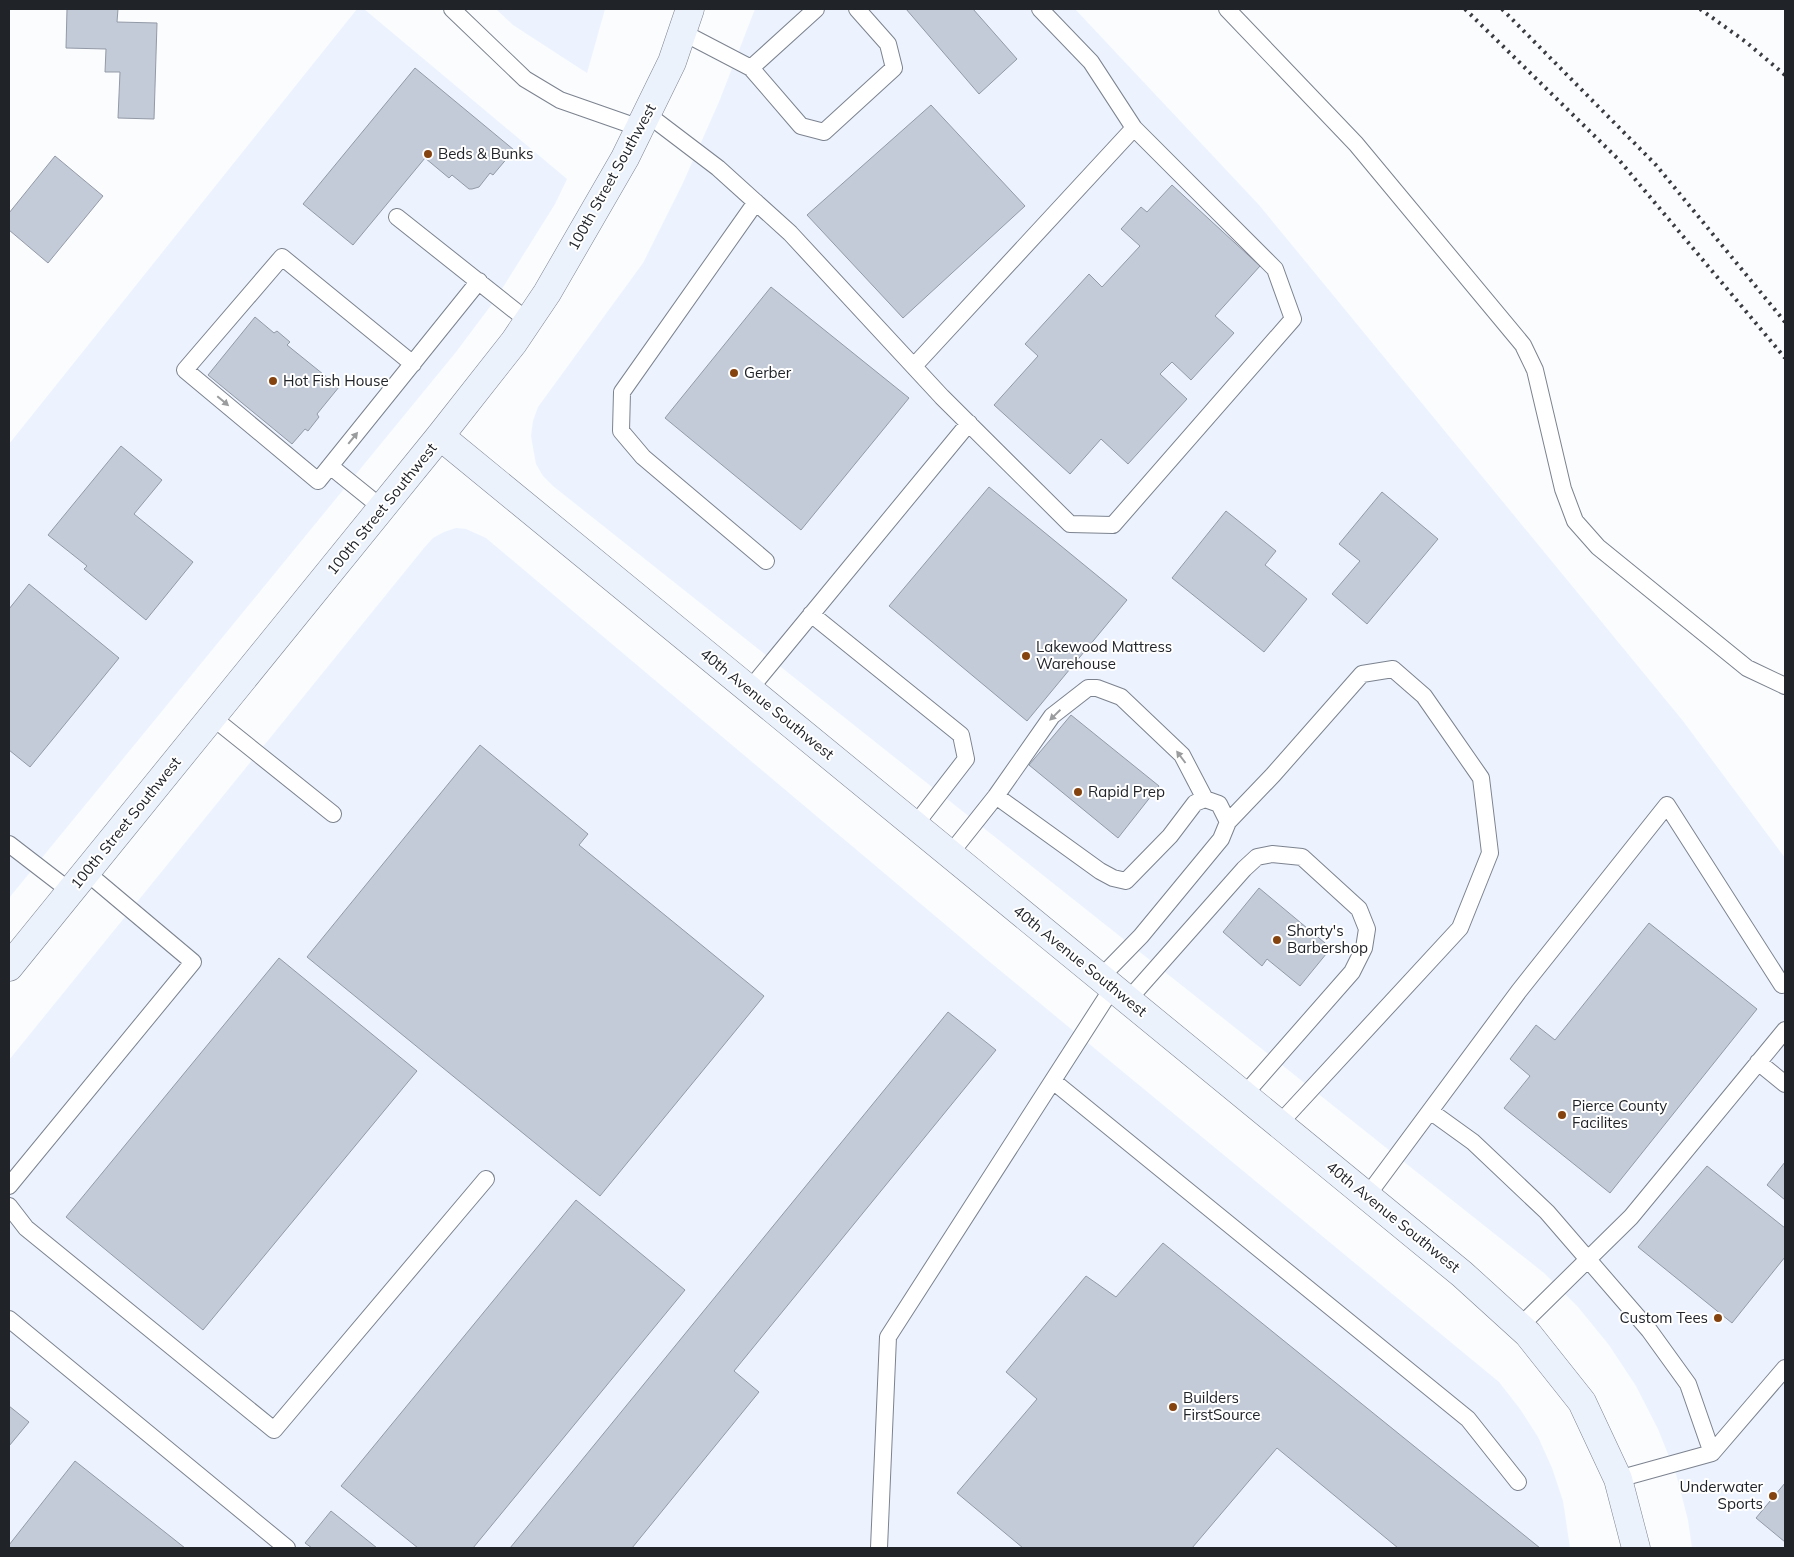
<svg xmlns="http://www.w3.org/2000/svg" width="1794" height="1557" viewBox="0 0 1794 1557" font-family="Mulish,sans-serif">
  <rect width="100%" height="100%" fill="#fafcfe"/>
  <path fill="#ecf3ff" d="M357,9h7l203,170 -12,25 -60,96 -39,52 -447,546v-454z
    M496,9h109l-18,64 -74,-48z
    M755,9h320l184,196 424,516 102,137v690h-93l-4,-28 -12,-46 -18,-45 -22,-43 -27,-41 -31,-38 -34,-34 -991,-787 -10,-10 -7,-12 -5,-28 2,-15 5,-14 105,-144 40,-80 36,-81z
    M456,528l10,1 20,9 499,420 514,424 21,27 18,28 14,31 11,33 7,47h-1561v-488l415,-512 9,-10 11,-6z"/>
  <path fill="#c4cbd8" stroke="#939aa7" d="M67,9h51l-1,13 40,1 -3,96 -36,-1 2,-46h-15l1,-23 -40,-1z
    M906,9h67l44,50 -38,35z
    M415,68l99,82 -21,25 -3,-2 -11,14 -7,2h-3l-17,-14 -3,3 -24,-20 -72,87 -50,-41z
    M931,105l94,101 -122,112 -96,-103z
    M55,156l48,40 -55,67 -39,-33v-17z
    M1172,185l88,81 -45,50 19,17 -43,47 -19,-18 -12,12 27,25 -59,65 -27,-25 -31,35 -76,-69 44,-49 -13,-12 64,-70 13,13 38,-41 -19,-17 20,-22 6,5z
    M771,287l138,111 -108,132 -136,-112z
    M255,317l19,16 3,-2 13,11 -3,3 52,42 -22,27 2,3 -11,14 -3,-2 -13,15 -84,-69z
    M121,446l41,34 -28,34 59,48 -47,58 -62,-51 3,-3 -39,-31z
    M989,487l138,113 -100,121 -138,-115z
    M1382,492l56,47 -71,85 -35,-30 28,-33 -21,-17z
    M1226,511l50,40 -11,14 42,34 -43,53 -92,-74z
    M29,584l90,74 -89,109 -21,-17v-141z
    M1071,715l88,71 -41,52 -89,-73z
    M480,745l108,89 -9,11 185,151 -164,200 -293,-239z
    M1259,888l72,60 -31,38 -33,-27 -5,7 -39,-34z
    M1649,923l108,86 -147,184 -106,-85 26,-32 -20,-17 26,-34 19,15z
    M279,958l138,113 -214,259 -137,-113z
    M948,1012l48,38 -262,321 25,21 -127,156h-122z
    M1785,1162v38l-18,-15z
    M1707,1166l78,62v29l-53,66 -94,-76z
    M576,1200l109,90 -212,258h-55l-77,-62z
    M1163,1243l377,305h-142l-121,-100 -85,100h-169l-66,-55 80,-94 -31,-27 80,-96 30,21z
    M9,1406l20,16 -20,24z
    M75,1461l110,87h-176v-3z
    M1785,1483v59l-29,-24z
    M331,1511l46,37h-65l-7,-5z"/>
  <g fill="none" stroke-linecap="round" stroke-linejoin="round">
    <g stroke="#7c838f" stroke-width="18">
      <path id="lane" d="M452,9l73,70 35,21 80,28
        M816,9l-65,59 50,58 23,6 70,-64 -6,-24 -31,-35
        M1227,9l129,135 167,201 12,25 28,119 12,32 23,26 149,121 38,18
        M682,32l69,36
        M647,114l71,54 72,65 152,164 128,127 43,1 180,-206 -18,-50 -141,-141 -43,-66 -51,-53
        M756,202l-134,190 -1,39 22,26 123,104
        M397,217l131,104
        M413,364l-131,-107 -97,113 133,111 161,-200
        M914,366l220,-238
        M330,466l52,42
        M811,614l150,121 5,24 -51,66
        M749,690l220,-267
        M212,717l121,97
        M996,796l56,-80 36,-28h9l24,9 61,58 23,44
        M1228,822l45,-47 89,-101 31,-5 31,27 57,82 9,75 -30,75 -181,196
        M9,844l61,47
        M950,854l46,-58 104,75 13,7 13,3 44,-45 25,-33 10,-4 14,5 9,18 -7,17 -80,97 -41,42
        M1128,1000l116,-131 13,-12 15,-3 30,3 57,52 8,20 -3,19 -12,24 -108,123
        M1758,1062l27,22
        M1053,1081l415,338 50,63
        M1430,1111l43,31 74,70 102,118 39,54 24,69
        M9,1186l184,-224 -107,-90
        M1367,1196l152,-205 148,-186 115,180
        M9,1206l17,22 248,202 212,-251
        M9,1319l278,229
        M1519,1327l112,-110 154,-187
        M1618,1479l94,-26 73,-85
        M879,1548l9,-211 225,-350"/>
    </g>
    <g stroke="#7c838f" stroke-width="29">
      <path id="secondary" d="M440,436l1022,838 66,60 54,68 36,77 18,69
        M9,967l431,-531 74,-94 33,-49 78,-135 47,-96 18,-53"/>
    </g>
    <use href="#lane" stroke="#fff" stroke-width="16"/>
    <use href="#secondary" stroke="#ecf2fc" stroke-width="28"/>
    <path stroke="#393b40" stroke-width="4" stroke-dasharray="2.5 5" stroke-linecap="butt" d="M1465,9l154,151 166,198
      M1502,9l154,156 129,157
      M1700,9l46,33 39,33"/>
  </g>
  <defs><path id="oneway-solid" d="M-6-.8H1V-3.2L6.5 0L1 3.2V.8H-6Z" transform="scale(1.25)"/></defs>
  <g fill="#9b9c9e">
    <use href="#oneway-solid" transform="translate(223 401) rotate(40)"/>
    <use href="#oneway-solid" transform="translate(353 438) rotate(-51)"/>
    <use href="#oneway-solid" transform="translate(1055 715) rotate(136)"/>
    <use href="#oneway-solid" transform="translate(1181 757) rotate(-127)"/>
  </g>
  <g fill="#854310" stroke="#fff" stroke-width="2">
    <circle cx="428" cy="154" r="5"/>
    <circle cx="734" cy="373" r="5"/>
    <circle cx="273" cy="381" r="5"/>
    <circle cx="1026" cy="656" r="5"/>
    <circle cx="1078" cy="792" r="5"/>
    <circle cx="1277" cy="940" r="5"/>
    <circle cx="1562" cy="1115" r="5"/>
    <circle cx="1718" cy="1318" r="5"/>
    <circle cx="1173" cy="1407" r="5"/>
    <circle cx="1773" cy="1496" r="5"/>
  </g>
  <g text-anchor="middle" stroke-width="4" stroke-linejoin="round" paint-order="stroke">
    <g font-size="15" fill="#202328" stroke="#fff" text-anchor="start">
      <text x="438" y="159">Beds &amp; Bunks</text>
      <text x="744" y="378">Gerber</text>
      <text x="283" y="386">Hot Fish House</text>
      <text x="1036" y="652">Lakewood Mattress<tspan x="1036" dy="17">Warehouse</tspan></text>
      <text x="1088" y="797">Rapid Prep</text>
      <text x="1287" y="936">Shorty's<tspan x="1287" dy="17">Barbershop</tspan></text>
      <text x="1572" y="1111">Pierce County<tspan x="1572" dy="17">Facilites</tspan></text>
      <text x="1708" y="1323" text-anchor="end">Custom Tees</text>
      <text x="1183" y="1403">Builders<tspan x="1183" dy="17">FirstSource</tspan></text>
      <text x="1763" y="1492" text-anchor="end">Underwater<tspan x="1763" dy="17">Sports</tspan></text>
    </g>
    <g font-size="15" fill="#202328" stroke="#fff">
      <text transform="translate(612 177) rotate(-61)" y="5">100th Street Southwest</text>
      <text transform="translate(382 509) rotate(-51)" y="5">100th Street Southwest</text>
      <text transform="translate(767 704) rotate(39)" y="5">40th Avenue Southwest</text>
      <text transform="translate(126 823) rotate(-51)" y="5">100th Street Southwest</text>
      <text transform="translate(1080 961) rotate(39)" y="5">40th Avenue Southwest</text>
      <text transform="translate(1393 1217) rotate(39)" y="5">40th Avenue Southwest</text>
    </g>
  </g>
  <rect width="1794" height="1557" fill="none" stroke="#202328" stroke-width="20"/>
</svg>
